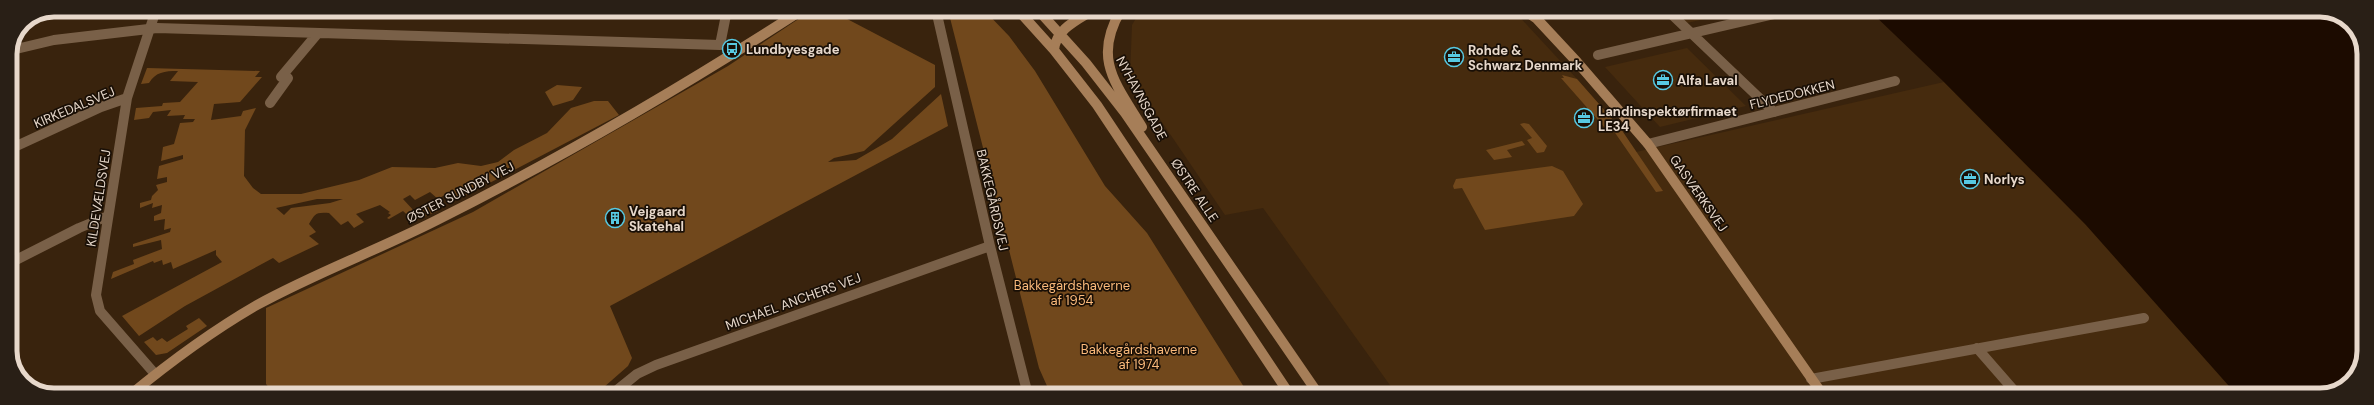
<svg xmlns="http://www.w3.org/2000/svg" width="2374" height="405" viewBox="0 0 2374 405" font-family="'DM Sans',sans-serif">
  <rect width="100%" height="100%" fill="#39230d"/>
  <path fill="#462b0e" d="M1141,10h372l64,69 44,50 15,23 308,-70 142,143 151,170h-840l-134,-187 -38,7 -95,-140 2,-50z
    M1674,10h69l-56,13z
    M1687,48l59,58 -86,21 -55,-60z"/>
  <path fill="#71481c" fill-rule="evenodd" d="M812,10h18l105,55v22l-71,64 -30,7 -6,4 28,-2 36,-21 49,-45 7,32 -338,180 22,52 -4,8 -33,29h-320l-9,-11v-76l207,-96 255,-146z
    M948,10h36l25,26 26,35 70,115 42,47 102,162h-198l-12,-27z
    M147,68l113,3 -5,6h7l-22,25 -26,2 -3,16 30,-4 2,-5 13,-3 -11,22 -1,46 9,12 8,6h40l58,-14 33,-13 43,1 23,-5 23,3 17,-4 16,-12 33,-17 24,-25 23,-7h14l11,14 -162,85 -9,-7 -10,6 -8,-7 -15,8 -5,-5 -7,4 12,13 15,-8 8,7 -24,10 -11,-10 -14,8 -2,-1 4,-3 -3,-2 2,-1 -10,-7 -24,9 8,8 -10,6 -6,-7 -7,4 -12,-12c-14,-1 -14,1 -20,11l7,8 -7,4 10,8 -40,19 -6,-5 -88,48 -46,30 -17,-20 100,-54 -6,-7v-5l-43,19 -2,-7 -8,3 -1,-5 -8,3 -1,-2 -42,18 2,-7 21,-8 -1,-4 29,-11 -1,-9 -28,7v-3l37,-12 1,-4 -7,2 1,-11 -11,2v-5l7,-3 1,-8 -10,3 1,-5 -13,5v-5l11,-3 1,-4 6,-6 -2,-5 11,-3v-5l-10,2 2,-13 24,-7v-4l-22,6 2,-14 11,-3 6,-21 13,-1 2,-3h-12l2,-4 -18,1 4,-6 -18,2 -4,6 -15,2 2,-12 26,-2 1,-3 17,-1 18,-20 -28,-1 8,-10c-14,0 -22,1 -29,12l-8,1zM317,199h26l-13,4 -39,5 -7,7 -8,-7z
    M1562,75l15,4 44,50 42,62 -7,1 -45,-65 -6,1 -44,-50h3z
    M557,85l25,2 -9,13 -20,6 -8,-14z
    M1524,123l5,1 18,22 -3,6 -7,1 -10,-13 5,-2 -12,-14z
    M1522,141l3,4 -18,5 5,7 -18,3 -8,-10z
    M1552,166l11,5 20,33 -9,12 -89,14 -23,-42 -8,1 -1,-3 3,-7z
    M199,318l8,8 -40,27 -11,2 -12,-13 9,-5 4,4 5,-3 5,4 21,-13 -2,-3z"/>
  <path fill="#1c0b00" d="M1869,10h457l25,13 13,26v308l-15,27 -29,11h-83l-151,-170 -142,-143z"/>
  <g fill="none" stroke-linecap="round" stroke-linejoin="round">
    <path stroke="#796048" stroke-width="10" d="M936,10l54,236 38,149
      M1667,10l107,102
      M12,50l42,-10 103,-12 563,17 7,-35
      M1598,55l193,-45
      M270,103l18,-25 -7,-1 37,-44
      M1648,144l247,-63
      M10,149l91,-42 26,-9
      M10,263l69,-35 29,-12
      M1977,348l41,47
      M155,374l-55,-63 -4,-16 31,-197 29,-88
      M1811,379l333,-61
      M611,395l26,-21 19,-9 334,-119"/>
    <path stroke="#a67e58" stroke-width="10" d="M1018,10l36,40 43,55 193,290
      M1038,10l48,53 39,50 194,282
      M1121,10c-29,49 -5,74 21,117
      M1524,10l13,9 40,43 71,82 175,251
      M1054,50c2,-21 23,-30 39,-40
      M130,395c40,-33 82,-64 127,-90 58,-32 121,-55 180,-85 126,-63 247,-134 365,-210"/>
  </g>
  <defs>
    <g id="bus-ring" transform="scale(1)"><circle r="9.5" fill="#190f06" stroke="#57c9e2" stroke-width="1.5"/><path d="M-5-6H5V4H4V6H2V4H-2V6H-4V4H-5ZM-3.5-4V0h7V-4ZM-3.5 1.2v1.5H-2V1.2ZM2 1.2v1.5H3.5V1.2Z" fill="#57c9e2"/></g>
    <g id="office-ring" transform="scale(1)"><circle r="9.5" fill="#190f06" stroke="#57c9e2" stroke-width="1.5"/><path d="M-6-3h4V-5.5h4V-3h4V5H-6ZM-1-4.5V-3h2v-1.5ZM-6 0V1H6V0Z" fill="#57c9e2"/></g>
    <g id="building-ring" transform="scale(1)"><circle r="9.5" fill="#190f06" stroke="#57c9e2" stroke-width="1.5"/><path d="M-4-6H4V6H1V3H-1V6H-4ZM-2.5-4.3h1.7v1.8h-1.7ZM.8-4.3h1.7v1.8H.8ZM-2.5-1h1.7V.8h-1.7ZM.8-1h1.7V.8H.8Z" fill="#57c9e2"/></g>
  </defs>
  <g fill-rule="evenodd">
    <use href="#bus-ring" x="732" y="49"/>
    <use href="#office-ring" x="1454" y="57"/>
    <use href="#office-ring" x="1663" y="80"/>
    <use href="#office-ring" x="1584" y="118"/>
    <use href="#office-ring" x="1970" y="179"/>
    <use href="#building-ring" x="615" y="218"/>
  </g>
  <g text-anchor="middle" stroke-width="3.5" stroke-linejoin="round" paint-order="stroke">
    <g font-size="13" font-weight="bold" fill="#e7d8cb" stroke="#190f06" text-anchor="start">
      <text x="746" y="54">Lundbyesgade</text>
      <text x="1468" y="55">Rohde &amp;<tspan x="1468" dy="15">Schwarz Denmark</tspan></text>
      <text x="1677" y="85">Alfa Laval</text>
      <text x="1598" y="116">Landinspektørfirmaet<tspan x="1598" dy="15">LE34</tspan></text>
      <text x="1984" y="184">Norlys</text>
      <text x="629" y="216">Vejgaard<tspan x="629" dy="15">Skatehal</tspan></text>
    </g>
    <g font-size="13" fill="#e7d8cb" stroke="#190f06">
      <text transform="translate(1792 94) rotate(-14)" y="5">FLYDEDOKKEN</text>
      <text transform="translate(1142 98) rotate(62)" y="5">NYHAVNSGADE</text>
      <text transform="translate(74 107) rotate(-23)" y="5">KIRKEDALSVEJ</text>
      <text transform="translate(1195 190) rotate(56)" y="5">ØSTRE ALLE</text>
      <text transform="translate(460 192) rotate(-27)" y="5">ØSTER SUNDBY VEJ</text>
      <text transform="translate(1699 193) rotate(55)" y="5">GASVÆRKSVEJ</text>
      <text transform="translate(98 198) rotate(-81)" y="5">KILDEVÆLDSVEJ</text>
      <text transform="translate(993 200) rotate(77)" y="5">BAKKEGÅRDSVEJ</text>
      <text transform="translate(793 301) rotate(-20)" y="5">MICHAEL ANCHERS VEJ</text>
    </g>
    <g font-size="13" fill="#fbba7b" stroke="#190f06">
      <text x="1072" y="290">Bakkegårdshaverne<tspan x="1072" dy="15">af 1954</tspan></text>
      <text x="1139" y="354">Bakkegårdshaverne<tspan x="1139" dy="15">af 1974</tspan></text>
    </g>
  </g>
  <path d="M0 0H2374V405H0ZM54 17H2320A37 37 0 0 1 2357 54V351A37 37 0 0 1 2320 388H54A37 37 0 0 1 17 351V54A37 37 0 0 1 54 17Z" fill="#291f16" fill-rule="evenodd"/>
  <path fill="none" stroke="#e7d8cb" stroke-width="5" d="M54 17H2320A37 37 0 0 1 2357 54V351A37 37 0 0 1 2320 388H54A37 37 0 0 1 17 351V54A37 37 0 0 1 54 17Z"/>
</svg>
